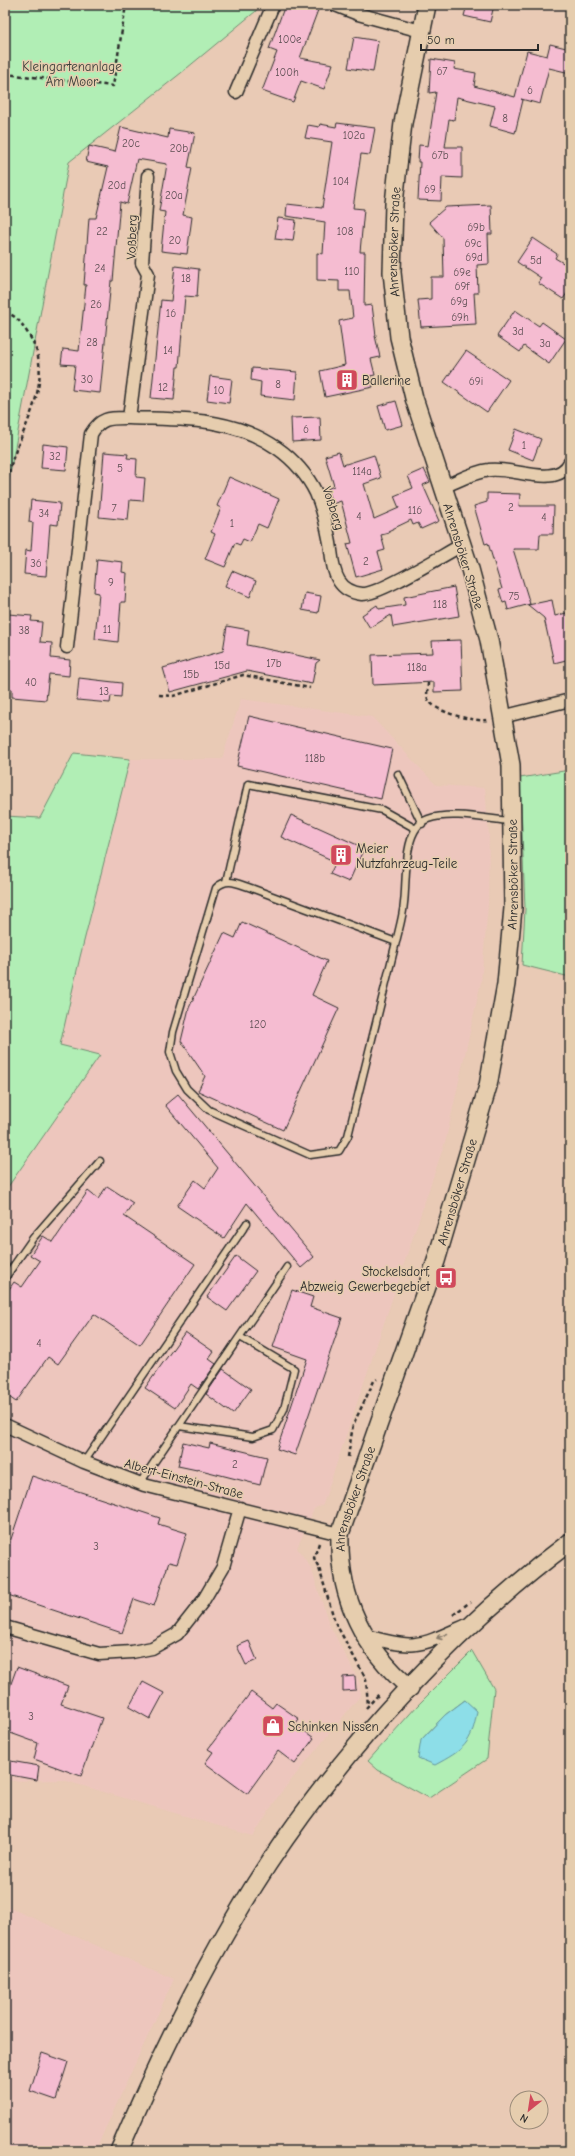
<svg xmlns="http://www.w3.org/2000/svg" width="575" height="2156" viewBox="0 0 575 2156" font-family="'Comic Neue',sans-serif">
  <rect width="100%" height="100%" fill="#e9cab5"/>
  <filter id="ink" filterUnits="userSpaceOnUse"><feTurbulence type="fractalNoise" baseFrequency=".025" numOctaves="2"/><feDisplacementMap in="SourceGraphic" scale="8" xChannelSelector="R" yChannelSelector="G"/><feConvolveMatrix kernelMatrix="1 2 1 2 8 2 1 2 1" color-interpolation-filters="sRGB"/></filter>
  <g filter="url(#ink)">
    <path fill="#edc6bd" d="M241,699l131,18 64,68 49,3 4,47 -1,70 -7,77 -35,157 -123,365 -9,5 -17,39 14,20 18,56 31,59v13l-81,99 -26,41 -190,-56 -58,1v-590l95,-136 -40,-9 20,-89 50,-198h92z
      M5,1906l169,73 -79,172h-85l-5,-7z"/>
    <path fill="#b1eeb5" stroke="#6e8c70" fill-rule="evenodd" d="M5,5h252l-1,6 -75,62 -112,89 -64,338z
      M74,753l56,6 -50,198 -20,88 40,10 -95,136v-375l35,2z
      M570,770v207l-48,-12 3,-56 -5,-131z
      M472,1651l22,38 -7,70 -58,39 -51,-28 -10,-9 49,-55zM465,1700l-44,40 24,-25z"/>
    <path fill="#8ddee8" stroke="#66969c" d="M465,1700l12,11c-5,33 -14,39 -42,54l-17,-7 3,-18 24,-25z"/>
    <path fill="#f5bcd1" stroke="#2b2b2b" d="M285,5h20l13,5 -18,48 33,6 -9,25 -23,-8 -8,21 -31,-11 15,-39 -8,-3z
      M467,5h27l-4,17 -26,-6z
      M354,37l24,4 -5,31 -25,-4z
      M550,44l20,5v24l-21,-5 -9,36 -19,-5 2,1 -8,33 -25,-7 5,-20 -38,-9 -3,23 -5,-1 -4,28h17v31l-20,-1 -1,24 -23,-1 2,-38h-2l1,-17 9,1 8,-54 -7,1 2,-34 24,4 -1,6 22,4 -2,13 41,11 12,-46 20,5z
      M337,123l38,5 -5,27 -9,-1 -8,54 11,1 -4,43h5l-1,54 8,-1 4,31h-1l5,21 -9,2 4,16 -5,1 3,11 -48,10 -5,-26 25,-6 -6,-44 14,-3 -3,-27h-11v-10l-22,-1v-27l6,1 2,-32 -39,-6 1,-12 35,4 10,-66 -27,-4 3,-13 11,2 1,-3 16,3z
      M121,127l47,11 1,-9 26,4 -7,34 4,1 -9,47 9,2 -5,37 -26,-3 4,-39 -6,-1 8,-47 -30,-5 -10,45 -7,-2 -7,79h-2l-11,112 -28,-3 3,-25 -14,-1 2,-15 16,2 7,-66h-2l5,-67h7l12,-51 -22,-5 3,-16 26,6z
      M491,205l1,29h-4l1,30 -12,1 1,28h-4l2,31 -55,3 -3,-27 13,-1v-22h13l-1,-39 -14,-16 17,-15z
      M278,218l18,2 -3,21 -18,-2z
      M533,238l24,16 -2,4 15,9v22l-7,10 -25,-16 3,-5 -24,-16z
      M175,266l24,3 -2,28 -12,-1 -6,71h-2l-3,33 -23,-2 10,-98 10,1z
      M515,310l24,16 3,-4 24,17 -17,25 -25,-18 -4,6 -23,-16z
      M466,351l43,29 -22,32 -43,-30z
      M252,368l45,4 -2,28 -35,-4 1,-14 -10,-2z
      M210,376l22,3 -3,24 -22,-3z
      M396,401l7,24 -18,5 -7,-24z
      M320,417l1,23 -29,2 -1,-24z
      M516,429l25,10 -8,21 -25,-10z
      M43,444l25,3 -2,23 -25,-2z
      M104,452l24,2 -1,4 10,1 -1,18 9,1 -2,23 -13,-1 -2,20 -29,-3z
      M339,452l4,13 31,-10 7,23 -17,6 10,35 25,-11 -5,-12 19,-8 -5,-12 16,-7 6,13 -7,3 16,36 -18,8 -3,-6 -5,2 -2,-5 -23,11 1,2 -8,2 4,15 -7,2 5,17 -27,8 -9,-33 5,-1 -11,-42 -9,3 -5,-15 7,-3 -9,-30z
      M229,477l50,22 -12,29 -9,-4 -8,18 -7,-3 -3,6 -5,-2 -10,24 -20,-8 10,-25 -4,-2 10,-24 -4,-2z
      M487,493l33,1 -1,12h35l-1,28h-13l-1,15h-26l17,55 -22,6 -2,-8 -3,1 -4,-13 3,-1 -14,-46 -3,1 -11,-38 13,-4z
      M31,500l29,3 -2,22 -8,-1 -4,52 -22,-2 2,-24 5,1 2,-28 -4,-1z
      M97,559l26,3 -1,10 5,1 -2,29h-4l-3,40 -23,-3 4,-46 -5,-1z
      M232,571l24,10 -6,16 -25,-11z
      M454,587l5,29 -66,11 -2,-12 -21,13 -8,-13 15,-10 2,4 26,-4 -1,-8z
      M305,593l16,3 -3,17 -16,-3z
      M552,600l3,16 15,-4v47l-16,4 -10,-45 -16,-13z
      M8,614l24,2 -1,5 11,1 -2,20 12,1 -1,15 19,2 -1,16 -20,-2 -3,26 -34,-3v-8l-7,-1v-49z
      M227,626l22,4 -2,15 73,15 -4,3 -4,21 -65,-13 -77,21 -7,-24 60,-17z
      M461,640l2,51 -29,1v-10l-61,3 -1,-30 61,-2 -1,-12z
      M79,678l43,5 -1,14 -10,-1 -1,7 -33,-3z
      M249,716l143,33 -11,50 -144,-33z
      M291,815l73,33 -15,34 -19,-8 6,-12 -55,-25z
      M242,922l85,39 -15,34 27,13 -56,122 -85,-39 7,-15 -24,-35 8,-33 35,-75 11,5z
      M178,1094l136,163 -13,11 -54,-65 -23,35 -47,-32 18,-26 10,8 13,-20 -53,-63z
      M107,1186l26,17 -9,13 71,48 -55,81 -46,-31 -36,50 -10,-7 -32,45 -11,-8v-99l9,-13 8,5 18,-26 -10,-6 13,-19 10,6 35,-51 10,8z
      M236,1256l20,15 -29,40 -20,-14z
      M292,1290l21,7 -3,10 32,11 -47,137 -18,-6 30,-90 -34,-12z
      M185,1332l29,20 -5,7 7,5 -18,25 -7,-5 -16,24 -30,-20z
      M223,1369l28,20 -18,25 -27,-20z
      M183,1442l26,6 1,-5 57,14 -7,28 -63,-16v1l-19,-4z
      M32,1476l128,42 -2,6 29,9 -10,31 -8,-2 -15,44 -20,-7 -12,34 -117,-39v-37z
      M249,1641l8,19 -11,5 -9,-19z
      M17,1667l51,19 -7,18 41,14 -21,58 -47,-17 4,-16 -33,-12v-31z
      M355,1676l1,14 -13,1v-14z
      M143,1682l21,11 -14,26 -21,-12z
      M251,1692l21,16 4,-5 23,16 -4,5 19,14 -19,26 -17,-13 -31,43 -42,-31 8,-11 -5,-3z
      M5,1760l34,6 -2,14 -32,-6z
      M42,2053l26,9 -12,38 -26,-9z"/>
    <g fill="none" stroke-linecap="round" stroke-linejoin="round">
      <g stroke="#2b2b2b" stroke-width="9">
        <path id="lane" d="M398,774l24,50
          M226,882l22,-98 134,26 34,19
          M396,942l-145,-54c-13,-4 -24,-11 -35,0l-43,144 -3,20 6,19 11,18 22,21 101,45 29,-4 9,-15 48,-194c3,-13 7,-26 8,-39 3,-22 -2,-75 24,-84 23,-8 58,0 82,2
          M5,1278l28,-40 67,-77
          M179,1426l74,11 20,-7 11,-21 10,-40 -54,-32
          M84,1462l163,-239
          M140,1483l147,-216"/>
      </g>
      <g stroke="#2b2b2b" stroke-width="15">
        <path id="street" d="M335,5l23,9 63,17
          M236,92l37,-87
          M148,176l-6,87 6,11 -19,144c54,2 101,-2 148,30 16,11 31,28 39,45 7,16 11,34 14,50 2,12 2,27 9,38 5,8 14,12 23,13 17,1 81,-39 100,-49
          M443,487c15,-6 30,-15 46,-17 24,-4 68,20 81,-8
          M67,647l24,-213c10,-17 19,-16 38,-16
          M502,717l68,-17
          M5,1425l79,37 60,23 196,49
          M5,1627l94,27 33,-2 20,-4 25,-14 26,-33 20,-34 17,-59
          M364,1635c51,16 56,11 103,-10"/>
      </g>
      <g stroke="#2b2b2b" stroke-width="20">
        <g id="secondary">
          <path id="s1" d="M410,1688c-48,-41 -72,-91 -70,-154l96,-273 52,-175 18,-102 7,-76 -2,-143 -22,-125 -19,-71 -56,-171 -15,-61 -7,-65 2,-68 4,-38 5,-43 24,-118"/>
          <path d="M119,2151c42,-98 90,-197 149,-287 79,-119 188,-237 302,-322"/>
        </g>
      </g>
      <path stroke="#2b2b2b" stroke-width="2.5" stroke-dasharray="4 3" stroke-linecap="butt" d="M5,74l108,12 13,-81
        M5,312c11,4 16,10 22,20 29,42 1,85 -14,126 -3,10 -5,20 -8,30
        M428,683c0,4 -2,12 0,16 5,13 46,23 60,21
        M159,695l14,1 70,-21 67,13
        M348,1457l5,-32 21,-44 3,-2
        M319,1543l-5,15 5,10 16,54 31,57 2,27
        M453,1615l17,-13
        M366,1708l13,-14"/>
      <use href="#lane" stroke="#e6cdae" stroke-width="6"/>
      <use href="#street" stroke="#e6cdae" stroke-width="12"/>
      <use href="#secondary" stroke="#e6cdae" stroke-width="17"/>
    </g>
    <defs><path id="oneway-shaft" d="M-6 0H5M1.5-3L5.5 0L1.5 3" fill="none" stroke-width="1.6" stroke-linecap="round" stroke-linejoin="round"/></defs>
    <use stroke="#887c6c" href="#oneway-shaft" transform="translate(442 1636) rotate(156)"/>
  </g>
  <defs>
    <g id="building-square" transform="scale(1.15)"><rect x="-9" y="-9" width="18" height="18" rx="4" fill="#d1495b" stroke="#e6cdae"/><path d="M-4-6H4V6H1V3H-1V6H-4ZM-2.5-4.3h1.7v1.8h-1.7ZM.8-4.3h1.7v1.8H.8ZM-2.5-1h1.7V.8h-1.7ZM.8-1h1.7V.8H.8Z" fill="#fff"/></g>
    <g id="bus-square" transform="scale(1.15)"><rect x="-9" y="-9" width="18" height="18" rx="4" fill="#d1495b" stroke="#e6cdae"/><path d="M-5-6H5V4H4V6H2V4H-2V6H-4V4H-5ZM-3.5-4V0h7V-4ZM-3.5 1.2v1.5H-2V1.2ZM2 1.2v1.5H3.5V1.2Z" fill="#fff"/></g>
    <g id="shop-square" transform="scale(1.15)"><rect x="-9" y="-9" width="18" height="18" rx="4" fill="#d1495b" stroke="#e6cdae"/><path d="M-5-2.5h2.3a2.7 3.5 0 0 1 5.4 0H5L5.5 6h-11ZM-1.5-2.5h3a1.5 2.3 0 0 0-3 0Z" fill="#fff"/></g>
  </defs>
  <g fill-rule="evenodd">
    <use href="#building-square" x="347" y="380"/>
    <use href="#building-square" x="341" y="855"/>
    <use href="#bus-square" x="446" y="1278"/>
    <use href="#shop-square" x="273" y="1726"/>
  </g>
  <g text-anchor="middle" stroke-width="3" stroke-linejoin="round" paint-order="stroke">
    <g font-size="11" fill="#5e4f54">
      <text x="290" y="43">100e</text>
      <text x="442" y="75">67</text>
      <text x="287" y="76">100h</text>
      <text x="530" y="94">6</text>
      <text x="505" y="122">8</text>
      <text x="354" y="139">102a</text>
      <text x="131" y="147">20c</text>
      <text x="179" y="152">20b</text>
      <text x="440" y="159">67b</text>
      <text x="341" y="185">104</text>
      <text x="117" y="189">20d</text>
      <text x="430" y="193">69</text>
      <text x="174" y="199">20a</text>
      <text x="476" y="231">69b</text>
      <text x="102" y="235">22</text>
      <text x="345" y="235">108</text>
      <text x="175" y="244">20</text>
      <text x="473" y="247">69c</text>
      <text x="474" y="261">69d</text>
      <text x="536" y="264">5d</text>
      <text x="100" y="272">24</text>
      <text x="352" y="275">110</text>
      <text x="462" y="276">69e</text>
      <text x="186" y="282">18</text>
      <text x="462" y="290">69f</text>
      <text x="459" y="305">69g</text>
      <text x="96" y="308">26</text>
      <text x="171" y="317">16</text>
      <text x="460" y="321">69h</text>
      <text x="518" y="335">3d</text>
      <text x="92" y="346">28</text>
      <text x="545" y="347">3a</text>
      <text x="168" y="354">14</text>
      <text x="87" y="383">30</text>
      <text x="476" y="385">69i</text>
      <text x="278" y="388">8</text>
      <text x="163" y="391">12</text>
      <text x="219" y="394">10</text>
      <text x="306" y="433">6</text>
      <text x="524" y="449">1</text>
      <text x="55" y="460">32</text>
      <text x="120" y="472">5</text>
      <text x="362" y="475">114a</text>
      <text x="511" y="511">2</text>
      <text x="114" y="512">7</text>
      <text x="415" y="514">116</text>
      <text x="44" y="517">34</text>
      <text x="359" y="520">4</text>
      <text x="544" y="521">4</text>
      <text x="232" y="527">1</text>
      <text x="366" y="565">2</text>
      <text x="36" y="567">36</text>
      <text x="111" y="586">9</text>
      <text x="514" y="600">75</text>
      <text x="440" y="608">118</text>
      <text x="107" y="633">11</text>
      <text x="24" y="634">38</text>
      <text x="274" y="667">17b</text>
      <text x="222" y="669">15d</text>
      <text x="417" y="671">118a</text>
      <text x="191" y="678">15b</text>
      <text x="31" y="686">40</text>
      <text x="104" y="695">13</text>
      <text x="315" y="762">118b</text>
      <text x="258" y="1028">120</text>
      <text x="39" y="1347">4</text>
      <text x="235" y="1468">2</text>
      <text x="96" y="1550">3</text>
      <text x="31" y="1720">3</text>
    </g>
    <g font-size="13" fill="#383e39" stroke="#e6cdae">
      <text x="72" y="71">Kleingartenanlage<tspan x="72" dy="15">Am Moor</tspan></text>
    </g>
    <g font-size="13" fill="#2b2b2b" stroke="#e6cdae">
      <text transform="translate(131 237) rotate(-88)" y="5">Voßberg</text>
      <text dy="5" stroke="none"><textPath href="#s1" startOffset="1509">Ahrensböker Straße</textPath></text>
      <text transform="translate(334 508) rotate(72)" y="5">Voßberg</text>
      <text transform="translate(464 556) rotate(73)" y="5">Ahrensböker Straße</text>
      <text dy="5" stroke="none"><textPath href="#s1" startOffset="861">Ahrensböker Straße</textPath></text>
      <text dy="5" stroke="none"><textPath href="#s1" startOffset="537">Ahrensböker Straße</textPath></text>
      <text transform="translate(184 1478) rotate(15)" y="5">Albert-Einstein-Straße</text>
      <text dy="5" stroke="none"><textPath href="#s1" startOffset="213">Ahrensböker Straße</textPath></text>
    </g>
    <g font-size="13" fill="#2b2b2b" stroke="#e6cdae" text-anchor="start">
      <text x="362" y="385">Ballerine</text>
      <text x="356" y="853">Meier<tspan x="356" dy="15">Nutzfahrzeug-Teile</tspan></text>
      <text x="430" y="1276" text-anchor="end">Stockelsdorf,<tspan x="430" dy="15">Abzweig Gewerbegebiet</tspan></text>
      <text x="288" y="1731">Schinken Nissen</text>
    </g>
  </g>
  <rect width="575" height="2156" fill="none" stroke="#e6cdae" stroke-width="20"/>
  <rect x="10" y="10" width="555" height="2136" fill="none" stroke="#2b2b2b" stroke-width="1.5" filter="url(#ink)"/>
  <g transform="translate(529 2110) rotate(210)"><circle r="19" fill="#e6cdae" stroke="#9b8c7a"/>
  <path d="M0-3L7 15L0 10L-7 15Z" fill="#d1495b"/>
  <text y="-6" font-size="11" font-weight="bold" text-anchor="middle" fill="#2b2b2b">N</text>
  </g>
  <path d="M421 44v6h117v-6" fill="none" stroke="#2b2b2b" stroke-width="2"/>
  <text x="427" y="44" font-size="12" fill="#2b2b2b" stroke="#e6cdae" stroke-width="3" paint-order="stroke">50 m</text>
</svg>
